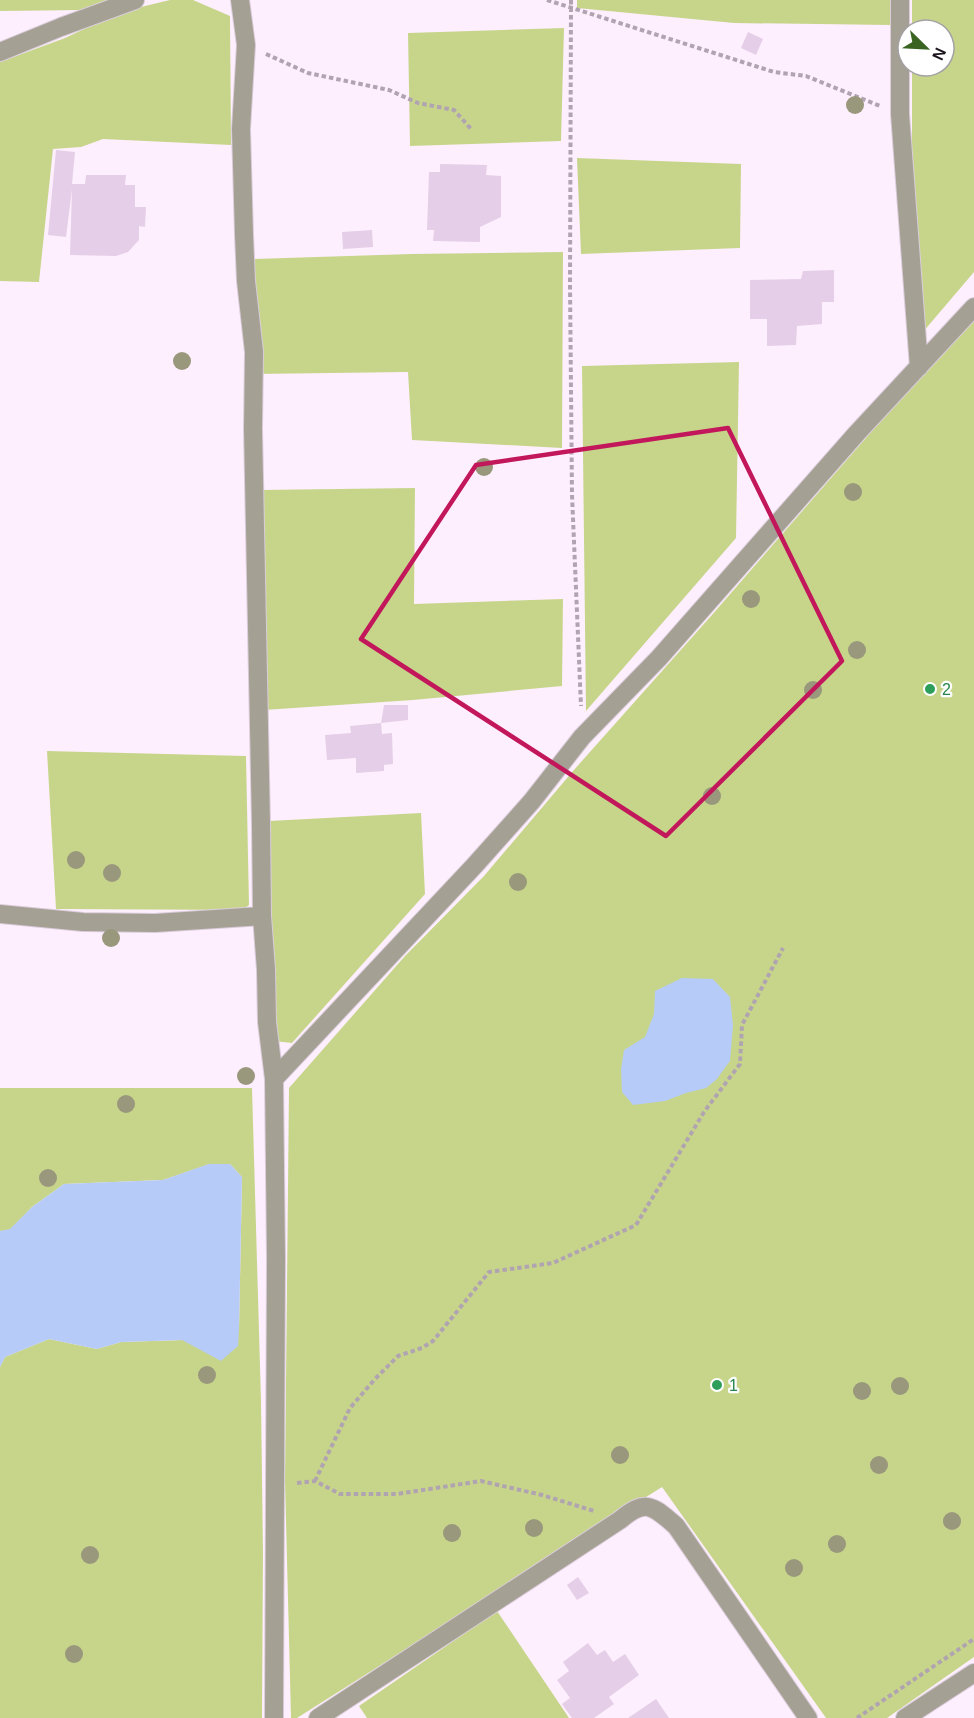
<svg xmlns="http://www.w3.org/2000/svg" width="974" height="1718" viewBox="0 0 974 1718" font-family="Helvetica,sans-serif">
  <rect width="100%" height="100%" fill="#feeffe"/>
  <path fill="#c7d58b" d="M0,0h109l-26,10 -83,1z
    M170,0h23l37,16 1,129 -128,-6 -22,8 -28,2 -14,133 -39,-1v-219l65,-24 55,-26z
    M577,0h314l-1,25 -156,-2 -157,-15z
    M912,0h62v272l-57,67 -5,-151v-122h32v-36h-32z
    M564,28l-3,113 -151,5 -2,-113z
    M577,158l164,6 -1,84 -159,6z
    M563,252l-1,196 -150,-8 -4,-68 -154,2 -1,-115 158,-5z
    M974,309v1348l-87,61h-61l-164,-231 -365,231h-6l-6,-237 4,-393 116,-132 79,-80 89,-105 138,-155 227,-261z
    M739,362l-3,176 -150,173 -4,-345z
    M415,488l-1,116 149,-5 -1,87 -149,14 -149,10 -5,-220z
    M47,751l199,5 3,149 -6,5 -187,-1z
    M421,813l4,81 -133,149 -18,-2 -3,-18 -2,-202z
    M0,1088h252l9,313 2,152 -1,165h-262v-351l5,-10 44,-18 48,10 24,-7 62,-2 56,-11 3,-152 -12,-13h-20l-47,16 -99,4 -32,23 -22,23 -10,1z
    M497,1611l72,107h-202l-8,-12z"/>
  <path fill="#b6cbf7" d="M682,978l31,1 17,18 3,28 -3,36 -14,19 -10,8 -20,5 -21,8 -32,4 -11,-13 -1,-23 3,-19 21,-13 9,-23 1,-23z
    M209,1164h21l12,13 -3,152 -1,17 -17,15 -39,-21 -61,2 -24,7 -48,-10 -44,18 -5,10v-136l10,-2 22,-22 32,-23 99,-4z"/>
  <path fill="#e5cee7" d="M748,32l15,7 -7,16 -15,-7z
    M56,150l19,2 -3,32h13l1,-9h40l-1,10h10v22h11l-1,20 -6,-1v14l-11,12 -12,4 -46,-1 2,-66 -6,48 -18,-2z
    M440,164l47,1 -1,10 15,1v41l-21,10v15l-47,-1 1,-11h-7l2,-58h11z
    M372,230l1,17 -30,2 -1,-17z
    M834,270v32h-12v22l-25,2 -1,19 -29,1v-27h-17v-39l51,-1 2,-8z
    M384,705h24v15l-27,3z
    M381,723l1,11 10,-1 1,31 -9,1v6l-28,2v-15l-29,2 -2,-25 26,-2 -1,-7z
    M578,1577l11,16 -12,7 -10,-15z
    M588,1643l9,12 8,-5 8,12 12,-8 14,21 -30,22 5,7 -20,14h-22l-10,-14 8,-6 -13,-18 12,-9 -6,-9z
    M656,1699l13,19h-41z"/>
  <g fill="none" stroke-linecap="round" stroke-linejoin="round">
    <g stroke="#daccda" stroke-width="20">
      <path id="street" d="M240,0l6,45 -5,84 3,106 2,46 8,71 -1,77 8,396 1,91 4,54 1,52 7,57 2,180 -2,459
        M900,0v114l19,253
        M0,52l61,-25 74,-27
        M0,914l83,8 72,1 107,-7
        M274,1079l201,-214 57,-64 50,-64 77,-79 198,-225 117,-126
        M318,1718l302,-198c26,-22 33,-14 56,6l132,192
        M905,1718l69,-45"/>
    </g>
    <path stroke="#b1a4b1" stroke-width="4" stroke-dasharray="4.5 3" stroke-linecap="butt" d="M547,0l227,72 32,4 74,30
      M571,0l-1,284 2,211 9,211
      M266,54l42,19 81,17 29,13 36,7 18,20
      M315,1481l35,-73 25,-29 23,-23 24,-8 11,-7 56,-69 64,-9 83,-38 68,-113 36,-48 2,-39 41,-77
      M297,1483l18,-2 25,13h57l84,-13 61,14 52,16
      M857,1718l117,-79"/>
    <use href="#street" stroke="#a4a093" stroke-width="18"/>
  </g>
  <g fill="#99977c">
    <circle cx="855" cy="105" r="9"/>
    <circle cx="182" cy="361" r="9"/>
    <circle cx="484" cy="467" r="9"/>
    <circle cx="853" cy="492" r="9"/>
    <circle cx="751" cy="599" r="9"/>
    <circle cx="857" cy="650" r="9"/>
    <circle cx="813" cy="690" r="9"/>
    <circle cx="712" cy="796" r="9"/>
    <circle cx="76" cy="860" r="9"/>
    <circle cx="112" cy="873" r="9"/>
    <circle cx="518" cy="882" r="9"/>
    <circle cx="111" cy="938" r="9"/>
    <circle cx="246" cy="1076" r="9"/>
    <circle cx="126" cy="1104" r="9"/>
    <circle cx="48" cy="1178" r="9"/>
    <circle cx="207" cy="1375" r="9"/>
    <circle cx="900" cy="1386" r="9"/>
    <circle cx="862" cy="1391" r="9"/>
    <circle cx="620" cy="1455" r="9"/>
    <circle cx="879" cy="1465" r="9"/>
    <circle cx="952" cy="1521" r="9"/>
    <circle cx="534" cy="1528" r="9"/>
    <circle cx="452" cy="1533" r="9"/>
    <circle cx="837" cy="1544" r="9"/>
    <circle cx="90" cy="1555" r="9"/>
    <circle cx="794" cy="1568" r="9"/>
    <circle cx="74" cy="1654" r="9"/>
  </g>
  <path fill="none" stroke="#c2185b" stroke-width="4.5" stroke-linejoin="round" d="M728,428l114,233 -176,175 -305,-197 115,-174z"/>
  <g fill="#2e9e5b" stroke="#fff" stroke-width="2">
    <circle cx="930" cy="689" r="6"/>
    <circle cx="717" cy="1385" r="6"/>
  </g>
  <g text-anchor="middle" stroke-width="4.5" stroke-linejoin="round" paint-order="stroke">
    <g font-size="16" fill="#27864d" stroke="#fff" text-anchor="start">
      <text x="942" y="695">2</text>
      <text x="729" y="1391">1</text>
    </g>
  </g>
  <g transform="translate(926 48) rotate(114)"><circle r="28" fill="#ffffff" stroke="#a4a1a5" stroke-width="1.5"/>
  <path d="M0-4.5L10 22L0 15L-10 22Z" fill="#396421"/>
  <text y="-9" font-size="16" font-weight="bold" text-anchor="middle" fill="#1c141d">N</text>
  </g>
</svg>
